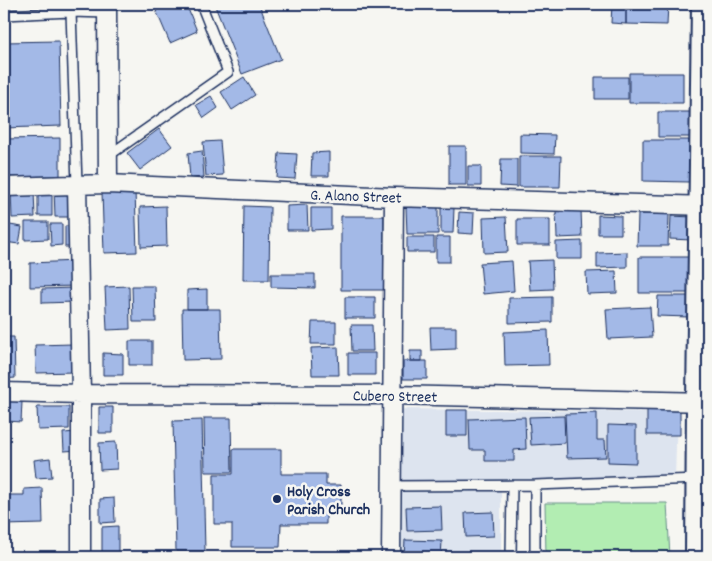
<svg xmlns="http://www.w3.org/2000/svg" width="712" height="561" viewBox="0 0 712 561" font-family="Dekko,sans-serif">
  <rect width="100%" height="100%" fill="#f6f6f2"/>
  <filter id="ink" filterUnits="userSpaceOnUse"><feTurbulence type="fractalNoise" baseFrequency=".02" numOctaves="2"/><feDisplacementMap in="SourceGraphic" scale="10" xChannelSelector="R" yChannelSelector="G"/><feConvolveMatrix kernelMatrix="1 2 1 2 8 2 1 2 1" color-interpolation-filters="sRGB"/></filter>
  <g filter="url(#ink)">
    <path fill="#dde4ef" d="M396,409l281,3 -2,68h-174v77h-105z"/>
    <path fill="#b2edb2" stroke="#668e88" d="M545,503h122l3,54h-124z"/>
    <path fill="#a3b9e7" stroke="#1b2f5e" d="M165,4h21l11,27 -27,12 -15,-35z
      M220,4h39l22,55 -39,15 -27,-68z
      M612,4h14v20l-15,-1z
      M626,4h42l-1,21 -41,-1z
      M59,41l2,85 -57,2v-86z
      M629,73h54v30h-54z
      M244,77l11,18 -23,15 -11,-18z
      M595,77h33v22h-33z
      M211,96l7,12 -14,10 -8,-13z
      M658,112h34v25h-34z
      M159,129l13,17 -32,24 -13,-17z
      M520,134l35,1 -1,19 -34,-1z
      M60,138v38l-56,1v-38z
      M643,140h46v42l-46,-1z
      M220,141l3,34 -17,1 -3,-34z
      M449,146h17v39h-17z
      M202,151l2,26 -14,1 -2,-25z
      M329,152v24h-18l1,-23z
      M279,153l18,1 -2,25 -18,-1z
      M519,156h42l-1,31h-41z
      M501,159h16v28l-17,-1z
      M468,166h13v20h-13z
      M4,189h5v18h-5z
      M54,189h21v28h-20z
      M11,191h23l1,26 -23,1z
      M135,191l2,61 -33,1 -2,-61z
      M38,194h14v22h-14z
      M307,205l1,25h-21v-24z
      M166,206l1,40 -26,1 -1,-40z
      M244,206l26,1 -1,73h-26z
      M406,207h32v27h-31z
      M311,208h20v21l-20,1z
      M441,208h13l-1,25h-12z
      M556,210h25l1,27 -25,1z
      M459,212l15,1 -1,21 -15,-1z
      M638,214h31l-1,32h-31z
      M598,215l23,1v18h-23z
      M341,216h43v74h-43z
      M671,216l21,1 -1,23 -21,-1z
      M506,217l2,35 -24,1 -1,-35z
      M517,219h33v26h-33z
      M25,222h23v17l-23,1z
      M4,224l18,3 -3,17 -15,-2z
      M50,224h12v21l-11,1z
      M65,226h12v21h-12z
      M407,237h27v15h-27z
      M436,237h14v25h-14z
      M582,241v18h-26v-17z
      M4,246h3v17h-3z
      M627,252v15l-30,1v-15z
      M639,257h55l-1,36h-54z
      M552,260l1,29 -23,1 -2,-29z
      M77,261v25l-47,1v-24z
      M512,261l2,30 -31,3 -3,-31z
      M616,271l1,22 -30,1 -1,-22z
      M271,274h44v14l-44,-1z
      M129,286l1,43 -23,1 -2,-43z
      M132,286h23l1,36h-23z
      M74,288l1,14 -33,1v-14z
      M207,289v20h-20v-19z
      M658,296h31v21l-32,-1z
      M345,297h30v21h-30z
      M552,297v25l-43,1v-25z
      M650,307l2,30 -44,2 -2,-30z
      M182,309h38l1,50 -38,1z
      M312,322h24v22h-25z
      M351,325h21l1,26h-21z
      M430,327h26v22l-25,1z
      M548,330l1,35 -44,1 -1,-34z
      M4,337h10l1,41 -11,1z
      M129,341h23v24h-23z
      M73,344l1,28 -38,1 -1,-28z
      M338,347l1,28h-27l-1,-27z
      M410,351h12v10h-12z
      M103,353l20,1v21h-20z
      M348,353h27v22h-27z
      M403,361h24v18h-24z
      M8,401l14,1 -1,20 -14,-1z
      M37,407h32v22l-31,1z
      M99,407h14v26h-14z
      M647,408h33v27h-33z
      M446,410h21v26h-21z
      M597,413v27h8l1,17 -39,1 -2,-44z
      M564,416l1,27 -34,2 -2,-28z
      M525,417l1,32 -12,1v11h-29v-11h-15l-1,-31z
      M204,418h27l1,54h-27z
      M202,420l3,131h-29l-3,-130z
      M608,425l28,1v37l-28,-1z
      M77,432l2,18 -15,1 -1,-18z
      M116,442l1,27 -17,1 -1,-27z
      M233,449h48v25h45v11h15v28l-15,-1v12h-45l-1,23h-48v-23h-18v-50h19z
      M4,450h1v28h-1z
      M50,458l2,19 -16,1 -2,-18z
      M42,488l1,36 -39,1v-30h20v-6z
      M114,498l1,24 -15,1v-24z
      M441,506l1,24 -35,1 -1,-24z
      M493,512l1,24 -28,1 -1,-24z
      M118,526v31h-16v-30z
      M405,540l37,1 -1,16h-37z"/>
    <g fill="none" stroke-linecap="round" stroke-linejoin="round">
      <g stroke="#1b2f5e" stroke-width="12">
        <path id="service" d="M71,12l6,172
          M4,15l67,-3 36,1
          M108,156l120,-84 -27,-68
          M391,486l144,-1 163,-6
          M511,557l1,-72
          M535,557v-72"/>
      </g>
      <g stroke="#1b2f5e" stroke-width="21">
        <path id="minor" d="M107,4l1,180
          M77,184l4,210v163
          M4,187l104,-3 286,13 314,9
          M4,392l77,2 311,1 316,7
          M391,557l3,-360"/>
      </g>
      <g stroke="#1b2f5e" stroke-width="26">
        <path id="tertiary" d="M697,557l1,-155 5,-398"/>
      </g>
      <use href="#service" stroke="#f6f6f2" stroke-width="9"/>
      <use href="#minor" stroke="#f6f6f2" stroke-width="18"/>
      <use href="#tertiary" stroke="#f6f6f2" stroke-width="22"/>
    </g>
  </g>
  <circle fill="#1b2f5e" stroke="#f6f6f2" stroke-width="2" cx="277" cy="499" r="5"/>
  <g text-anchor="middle" stroke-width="5" stroke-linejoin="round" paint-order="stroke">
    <g font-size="16" fill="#1b2f5e" stroke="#f6f6f2">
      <text transform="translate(356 195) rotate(2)" y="6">G. Alano Street</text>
      <text transform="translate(395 395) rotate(1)" y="6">Cubero Street</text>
    </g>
    <g font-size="16" font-weight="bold" fill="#1b2f5e" stroke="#f6f6f2" text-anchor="start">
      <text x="287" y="496">Holy Cross<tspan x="287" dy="18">Parish Church</tspan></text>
    </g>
  </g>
  <rect width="712" height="561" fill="none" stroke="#f6f6f2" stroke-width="20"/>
  <rect x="10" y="10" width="692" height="541" fill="none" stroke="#1b2f5e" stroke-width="2" filter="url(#ink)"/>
</svg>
